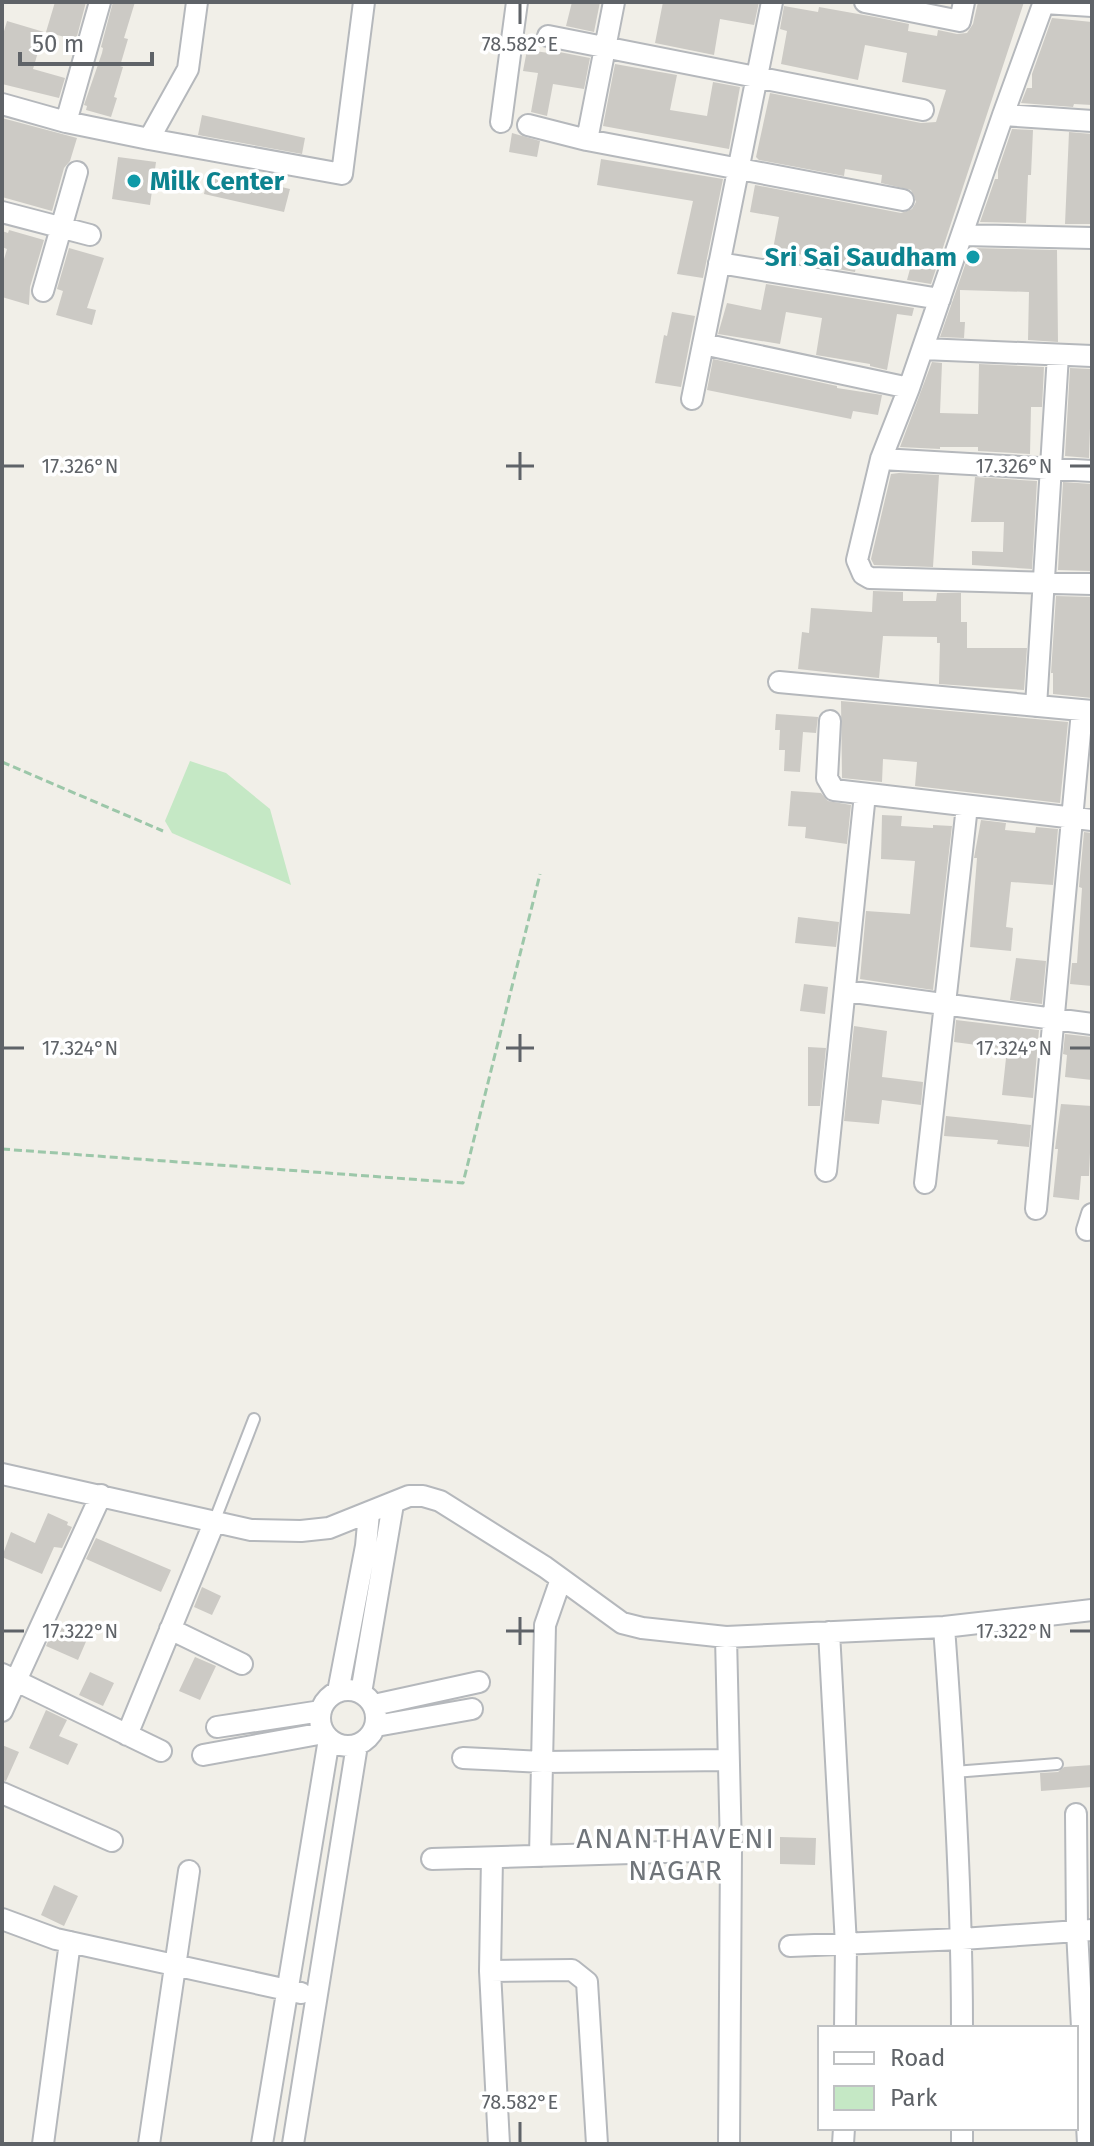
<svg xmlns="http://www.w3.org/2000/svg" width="1094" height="2146" viewBox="0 0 1094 2146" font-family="'Fira Sans',sans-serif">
  <rect width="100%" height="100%" fill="#f1efe8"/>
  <path fill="#c5e8c5" d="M190,761l36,12 44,36 21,76 -119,-52 -7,-12z"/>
  <path fill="#cccac5" d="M55,2h31l-10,38 -30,-8z
    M113,2h22l-11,36 4,1 -8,27 3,1 -9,30 3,1 -6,19 -25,-7 1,-4 -3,-1 18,-52 1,-5 -2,-1z
    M572,2h28l-6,30 -28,-6z
    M663,2h96l-5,23 -34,-6 -6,36 -59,-12z
    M978,2h46l-93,282 -24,-4 3,-11 -53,-9 -2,12 -23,-4 1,-7 -60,-12 6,-32 -29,-5 5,-27 146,28 11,-4 4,-7 -5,-12 -30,-7 1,-8 -37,-6 -1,7 -85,-16 -3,-3 14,-64 151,30 15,-1 10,-32 -44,-8 5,-29 -42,-8 -7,35 -77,-16 6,-33 -7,-2 4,-23 34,6 1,-5 56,10 34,7 -1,7 29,5 1,-6 19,4 10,-1 6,-9z
    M1052,18l40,4v83l-18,-1 -1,3 -52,-4 6,-15h5v-14z
    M7,21l37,11 -11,37 32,9 -6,20 -57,-14v-46z
    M527,50l22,3v-3l41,8 -6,31 -31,-5 -6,32 -16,-4 7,-39 -15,-2z
    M615,64l62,11 -7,35 37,6 6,-34 27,5 -11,62 -126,-23z
    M202,115l103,23 -3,16 -104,-19z
    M2,118l75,20 -7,23 -6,7 -12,43 -50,-14z
    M1012,129l21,1 -2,45h-3l-2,48 -46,-1 15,-43h3v-9z
    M1069,132l23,2 -1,90h-26z
    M512,133l28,8 -3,16 -28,-5z
    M118,157l38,5 -6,43 -38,-6z
    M601,159l122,20 -20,99 -26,-4 16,-73 -96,-16z
    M209,170l81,19 -6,23 -80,-18z
    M9,230l35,10 -14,47 -1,18 -27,-8v-31l5,-17 -5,-2v-16l6,2z
    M69,248l35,10 -17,50 9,2 -4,15 -36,-10 7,-24 -6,-2z
    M971,248l86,2 1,92 -30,-2 1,-48 -69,-2v32h5l-1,16 -24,-1z
    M766,284l148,24 -2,8 -15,-2 -10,56 -17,-4v-2l-54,-9 6,-37 -36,-6 -6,32 -62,-10 9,-31 34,7z
    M672,312l23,4 -14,71 -26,-4 9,-48 3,1z
    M713,359l124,27v2l45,7 -4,20 -25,-4 -2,8 -144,-29z
    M932,362l10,1 -2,50 38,1 1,-50 65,3 -2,40h-11l-1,47 -52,-3v-4h-38v2l-40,-2z
    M1070,368l22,1 -3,89 -24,-2z
    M899,473l40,2 -6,92 -59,-2 -3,-6 20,-85z
    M975,477l62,4 -5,88 -60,-4v-14l31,1v-3l1,-27h-33z
    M1063,482l29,2v87l-34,-1z
    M873,591l30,1v9h33l1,-8h24v29h6v26h60l-3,42 -85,-6 1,-41h-3v-6l-54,-1 -4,42 -81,-9 4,-37 7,1 2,-25 61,4z
    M1056,596l36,1v101l-39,-4v-21h-2z
    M841,701l227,21 -8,81 -145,-17 2,-24 -34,-3 -1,23 -40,-4z
    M776,714l42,3 -2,16 -13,-1 -3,40 -16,-1 1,-21h-6l1,-20h-5z
    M791,791l30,2 7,8 23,4 -4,39 -42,-6 1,-11 -18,-1z
    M882,815l20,1 -1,10 32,2v-3l19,1 -19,164 -73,-11 6,-68 44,3 5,-53 -34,-2z
    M981,820l25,3 -1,7 30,3 1,-6 22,2 -5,56 -42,-3 -5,45 7,1 -2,23 -41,-4 7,-89h-3z
    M1084,832l8,1v153l-22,-2 2,-21h5l5,-75 -3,-1z
    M798,917l41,5 -3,25 -41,-4z
    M1016,958l30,3 -4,43 -32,-4z
    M804,984l24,3 -3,27 -25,-3z
    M956,1020l83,10 -6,68 -31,-3 5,-46 -53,-7z
    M854,1026l33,5 -5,46 41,5 -2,23 -39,-5 -3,24 -35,-3z
    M1065,1034l27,3v43l-27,-3 2,-22 -4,-1z
    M808,1047l18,1 -6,58h-12z
    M1061,1104l31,2 -3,70h-8l-2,24 -26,-3 5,-48h-3z
    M946,1116l85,9 -2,22 -32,-3 1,-4 -54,-4z
    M48,1513l20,9 -1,3 5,2 -10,21 -8,-1 -12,27 -40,-17 9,-25 24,11z
    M96,1538l75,32 -10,22 -75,-33z
    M202,1587l19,9 -9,19 -18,-8z
    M56,1624l32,13 -10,23 -32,-14z
    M195,1657l21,9 -16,34 -21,-9z
    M90,1672l24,11 -11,23 -24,-11z
    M46,1710l21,10 -8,16 19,8 -10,21 -39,-17z
    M2,1745l17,7 -13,29 -4,-1z
    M1092,1765v22l-51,4 -1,-18 18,-1 6,-5z
    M780,1837l36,1 -1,27 -35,-1z
    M54,1885l24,11 -14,30 -23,-11z"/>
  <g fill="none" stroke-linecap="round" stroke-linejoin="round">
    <g stroke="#b5b8bc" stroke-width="14">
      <path id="lane" d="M214,1522l40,-103
        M954,1772l103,-8"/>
    </g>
    <g stroke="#b5b8bc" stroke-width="24">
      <path id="street" d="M865,2l95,19 4,-19
        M1044,2l-41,113 -94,273 -28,71 -24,101 6,14 7,4 222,6
        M1044,3l48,3
        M548,36l375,74
        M2,104l64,18 34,-120
        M1003,115l89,6
        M66,122l83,17 193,35 22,-172
        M501,122l16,-120
        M528,125l59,15 316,60
        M149,139l39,-70 9,-67
        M587,140l27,-138
        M2,212l88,23
        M963,235l129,3
        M719,263l221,36
        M43,291l34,-119
        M703,344l206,44
        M923,349l169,7
        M692,399l80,-397
        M881,459l211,12
        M779,682l313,29
        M1036,706l22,-351
        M830,721l-3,57 7,12 258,30
        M846,991l246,33
        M826,1171l39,-377
        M925,1183l42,-377
        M1036,1209l46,-498
        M1087,1230l5,-16
        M2,1474l249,56 50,1 28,-3 80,-32h14l17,5 105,66 77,56 20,5 84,9 218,-10 148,-17
        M944,1627c10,134 18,267 18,401
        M170,1629l72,35
        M829,1632l17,313 -1,83
        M726,1637l5,213 -2,294
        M2,1674l159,77
        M320 1718a28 28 0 1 1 56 0a28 28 0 1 1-56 0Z
        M338,1692l28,-146 3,-33
        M361,1693l32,-189
        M374,1705l105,-23
        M2,1711l99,-216
        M376,1726l96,-17
        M217,1727l104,-16
        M127,1735l87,-212
        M203,1755l121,-22
        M463,1758l80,4 185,-2
        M2,1793l110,48
        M1076,1814l1,116 11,214
        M540,1856l5,-231 16,-46
        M492,1858l-2,113 9,173
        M432,1859l299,-9
        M2,1919l54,20 245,54
        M790,1946l172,-7 130,-9
        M490,1971l82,-1 15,12 10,162
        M962,2128v16
        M43,2144l27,-202
        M149,2144l40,-273
        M262,2144l67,-405
        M293,2144l64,-399
        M843,2144l1,-16"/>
    </g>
    <path stroke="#9cc7a9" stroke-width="3" stroke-dasharray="8 4" stroke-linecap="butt" d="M2,762l161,69
      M2,1149l461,34 77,-309"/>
    <use href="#lane" stroke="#fff" stroke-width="10"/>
    <use href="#street" stroke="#fff" stroke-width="20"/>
  </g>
  <path fill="none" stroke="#5f6368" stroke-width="3" d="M520,4v20M520,452v28M4,466h20M506,466h28M1070,466h20M520,1034v28M4,1048h20M506,1048h28M1070,1048h20M520,1617v28M4,1631h20M506,1631h28M1070,1631h20M520,2122v20"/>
  <g fill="#0f9aa8" stroke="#fff" stroke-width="3">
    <circle cx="134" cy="181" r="8"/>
    <circle cx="973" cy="257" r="8"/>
  </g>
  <g text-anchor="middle" stroke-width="7" stroke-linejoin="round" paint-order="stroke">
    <g font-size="26" font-weight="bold" fill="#0d838f" stroke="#fff" text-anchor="start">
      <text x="150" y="190">Milk Center</text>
      <text x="957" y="266" text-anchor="end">Sri Sai Saudham</text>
    </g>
    <g font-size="28" letter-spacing="2" fill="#70757a" stroke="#fff">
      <text x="676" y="1848">ANANTHAVENI<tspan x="676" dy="32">NAGAR</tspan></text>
    </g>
  </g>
  <g font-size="20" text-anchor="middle" fill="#5f6368" stroke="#fff" stroke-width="7" stroke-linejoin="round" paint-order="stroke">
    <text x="520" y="51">78.582°E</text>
    <text x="80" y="473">17.326°N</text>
    <text x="1014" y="473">17.326°N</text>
    <text x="80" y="1055">17.324°N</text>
    <text x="1014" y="1055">17.324°N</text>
    <text x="80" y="1638">17.322°N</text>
    <text x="1014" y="1638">17.322°N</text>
    <text x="520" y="2109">78.582°E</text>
  </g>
  <rect width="1094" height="2146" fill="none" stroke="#5f6368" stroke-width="8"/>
  <rect x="818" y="2026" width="260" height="104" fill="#ffffff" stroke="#bfc1c3" stroke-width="2"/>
  <rect x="834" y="2052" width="40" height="12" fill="#ffffff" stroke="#bfc1c3" stroke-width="2"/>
  <text x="890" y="2066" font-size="24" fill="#5f6368">Road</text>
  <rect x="834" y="2086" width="40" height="24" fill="#c5e8c5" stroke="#bfc1c3" stroke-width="2"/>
  <text x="890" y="2106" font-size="24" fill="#5f6368">Park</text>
  <path d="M20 52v12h132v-12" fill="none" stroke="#5f6368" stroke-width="4"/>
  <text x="32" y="52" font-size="24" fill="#5f6368" stroke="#ffffff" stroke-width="6" paint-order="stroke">50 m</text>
</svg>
